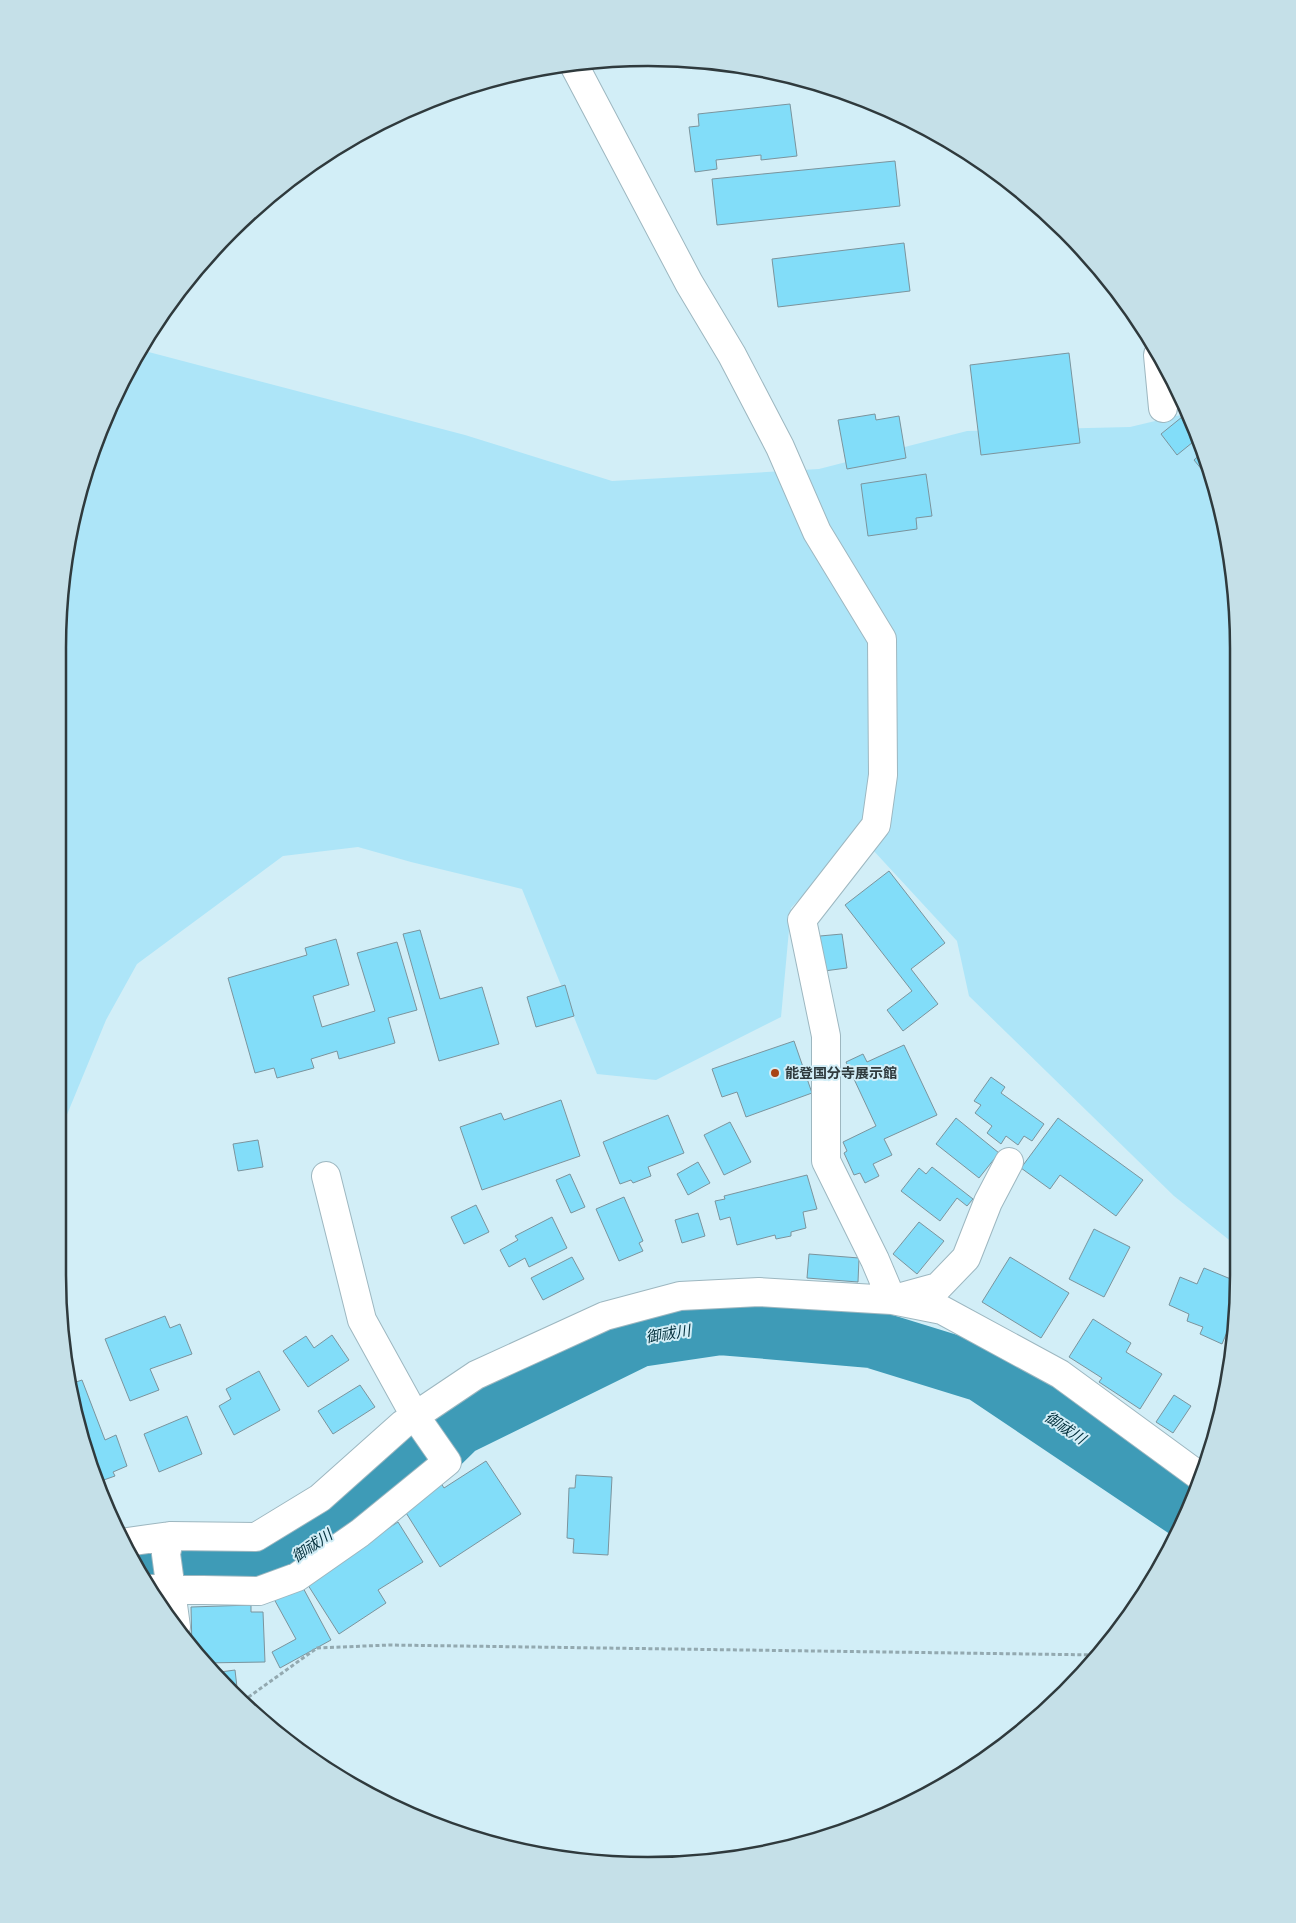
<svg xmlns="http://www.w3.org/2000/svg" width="1296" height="1923" viewBox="0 0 1296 1923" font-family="Commissioner,'Noto Sans JP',sans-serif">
  <rect width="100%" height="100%" fill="#d2eef7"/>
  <path fill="#ade5f8" d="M141,350l324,85 147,46 207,-12 148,-38 163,-4 59,-14 4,9 34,111 11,115v599l-64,-51 -205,-200 -12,-55 -97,-105 -69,72 -10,109 -125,63 -59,-6 -75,-185 -111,-27 -53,-15 -75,9 -146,108 -31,56 -40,97 -5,6 -3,-475 11,-115 50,-146z"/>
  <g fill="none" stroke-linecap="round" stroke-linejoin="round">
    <path stroke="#3e9bb7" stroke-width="58" d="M143,1575l109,1 46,-17 107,-80 53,-52 181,-89 81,-12 152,13 110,34 204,137"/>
  </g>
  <path fill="#82ddf9" stroke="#7b949d" d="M790,104l7,52 -36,4v-5l-45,5 1,9 -22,3 -6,-45 10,-1 -1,-12z
    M895,161l5,45 -183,19 -5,-46z
    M904,243l6,48 -132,16 -6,-48z
    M1069,353l11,90 -99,12 -11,-90z
    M875,414l1,6 23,-4 7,42 -59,11 -9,-49z
    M1182,417l16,21 -21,17 -16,-21z
    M1203,452l9,30 -18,-22z
    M926,474l6,42 -16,2 1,11 -49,7 -7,-52z
    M889,871l56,72 -34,26 27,35 -35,27 -16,-21 25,-19 -67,-86z
    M420,930l20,69 42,-12 17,57 -60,17 -36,-127z
    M842,934l5,34 -23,3 -4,-35z
    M336,939l13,46 -36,11 9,31 53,-16 -18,-58 40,-11 20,68 -29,8 7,25 -56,16 -2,-8 -26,8 3,9 -37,10 -3,-10 -19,5 -27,-95 79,-23 -2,-7z
    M565,985l9,31 -38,11 -9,-30z
    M794,1041l18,52 -66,24 -9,-25 -15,5 -10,-28z
    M904,1045l33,70 -53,24 8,16 -19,9 6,12 -14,7 -5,-10 -6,2 -10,-22 3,-2 -4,-9 33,-16 -30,-64 17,-8 4,8z
    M991,1077l14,10 -4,6 43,31 -12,17 -8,-5 -6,9 -12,-9 -5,8 -14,-11 5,-7 -17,-13 6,-8 -7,-4z
    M561,1100l19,56 -98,34 -22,-63 41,-14 3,7z
    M668,1115l16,38 -36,14 3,9 -18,7 -2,-3 -11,4 -17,-42z
    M956,1118l43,35 -20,25 -43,-34z
    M1058,1118l85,62 -27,36 -56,-41 -10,14 -29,-21z
    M730,1122l21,40 -27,13 -20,-40z
    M258,1140l5,27 -25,4 -5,-27z
    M698,1162l12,21 -22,12 -11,-21z
    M932,1167l41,32 -6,7 -10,-8 -17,23 -39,-30 18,-23 7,6z
    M570,1174l15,33 -14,6 -15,-33z
    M807,1175l10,34 -14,3 3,16 -15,4v4l-15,3 -1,-4 -38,10 -7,-28 -10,3 -5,-19 10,-2 -1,-3z
    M624,1197l19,44 -4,2 4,8 -24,10 -23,-52z
    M476,1205l13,27 -25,12 -13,-27z
    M698,1213l7,23 -23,7 -7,-23z
    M552,1217l15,31 -38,19 -4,-9 -16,9 -9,-17 18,-10 -3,-4z
    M919,1222l25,19 -27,33 -24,-20z
    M1094,1229l36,18 -26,50 -35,-18z
    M809,1254l50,4 -1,24 -51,-4z
    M572,1257l12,22 -41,21 -12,-22z
    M1010,1257l59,36 -28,45 -59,-36z
    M1204,1268l34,14 -3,31 -13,31 -22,-10 3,-7 -16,-6 2,-7 -20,-9 11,-28 17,7z
    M165,1316l5,12 10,-4 12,30 -42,15 9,21 -29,11 -25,-62z
    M1093,1319l38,24 -5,9 36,22 -22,35 -41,-27 3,-4 -33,-21z
    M332,1335l17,25 -41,27 -25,-36 23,-15 8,12z
    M259,1371l21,39 -46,25 -15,-29 12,-7 -5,-10z
    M82,1380l23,60 11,-5 11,31 -14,6 2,4 -17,6 -9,-17 -4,-18 6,-2 -12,-29h-1l-8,-32z
    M360,1385l15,22 -42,27 -15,-23z
    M1174,1395l17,11 -18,27 -17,-11z
    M187,1416l15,38 -43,18 -15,-38z
    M486,1461l35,53 -81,53 -37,-59 38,-25 3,5z
    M576,1475l36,2 -4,78 -35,-2 1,-14 -7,-1 2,-50h6z
    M398,1522l25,40 -45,28 8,13 -47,31 -33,-52z
    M301,1584l30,56 -51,28 -8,-16 24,-13 -22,-40z
    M251,1605v7h12l2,50 -62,1 -11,-14 -1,-42z
    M235,1670l3,26 -25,-23z"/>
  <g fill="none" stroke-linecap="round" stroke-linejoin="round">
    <g stroke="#9db7c0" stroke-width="30">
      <path id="minor" d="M574,65l115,218 43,72 48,92 37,85 65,107 1,136 -7,50 -74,95 24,116v125l49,99 17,40
        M1158,355l5,53
        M898,1298l40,-11 28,-29 22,-56 21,-40
        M170,1536l-4,18 10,73
        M127,1542l43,-6 86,1 64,-39 83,-74 73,-49 129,-59 75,-20 79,-4 133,8 50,10 118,64 138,101
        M150,1589l109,2 38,-14 63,-44 87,-71 -32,-46 -53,-96 -36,-144"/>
    </g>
    <path stroke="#93a9b0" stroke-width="3" stroke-dasharray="4 2.5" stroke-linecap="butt" d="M243,1701l74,-53 72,-3 710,10"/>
    <use href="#minor" stroke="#fff" stroke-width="28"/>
  </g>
  <circle fill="#a94415" stroke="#d2eef7" stroke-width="2" cx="775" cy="1073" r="5"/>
  <g text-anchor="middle" stroke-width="4" stroke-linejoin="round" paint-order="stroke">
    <g font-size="14" font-weight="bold" fill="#2f3a3d" stroke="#d2eef7" text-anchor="start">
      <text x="785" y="1078">能登国分寺展示館</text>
    </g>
    <g font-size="15" font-style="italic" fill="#012e3a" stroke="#d2eef7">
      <text transform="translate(668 1334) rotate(-9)" y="5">御祓川</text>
      <text transform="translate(1065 1428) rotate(34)" y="5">御祓川</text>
      <text transform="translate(312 1546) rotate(-34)" y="5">御祓川</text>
    </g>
  </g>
  <path d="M0 0H1296V1923H0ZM648 66H648A582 582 0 0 1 1230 648V1275A582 582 0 0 1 648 1857H648A582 582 0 0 1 66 1275V648A582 582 0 0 1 648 66Z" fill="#c5e0e8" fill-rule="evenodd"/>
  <path fill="none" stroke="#2f3a3d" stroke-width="2.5" d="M648 66H648A582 582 0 0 1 1230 648V1275A582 582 0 0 1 648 1857H648A582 582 0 0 1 66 1275V648A582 582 0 0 1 648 66Z"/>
</svg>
